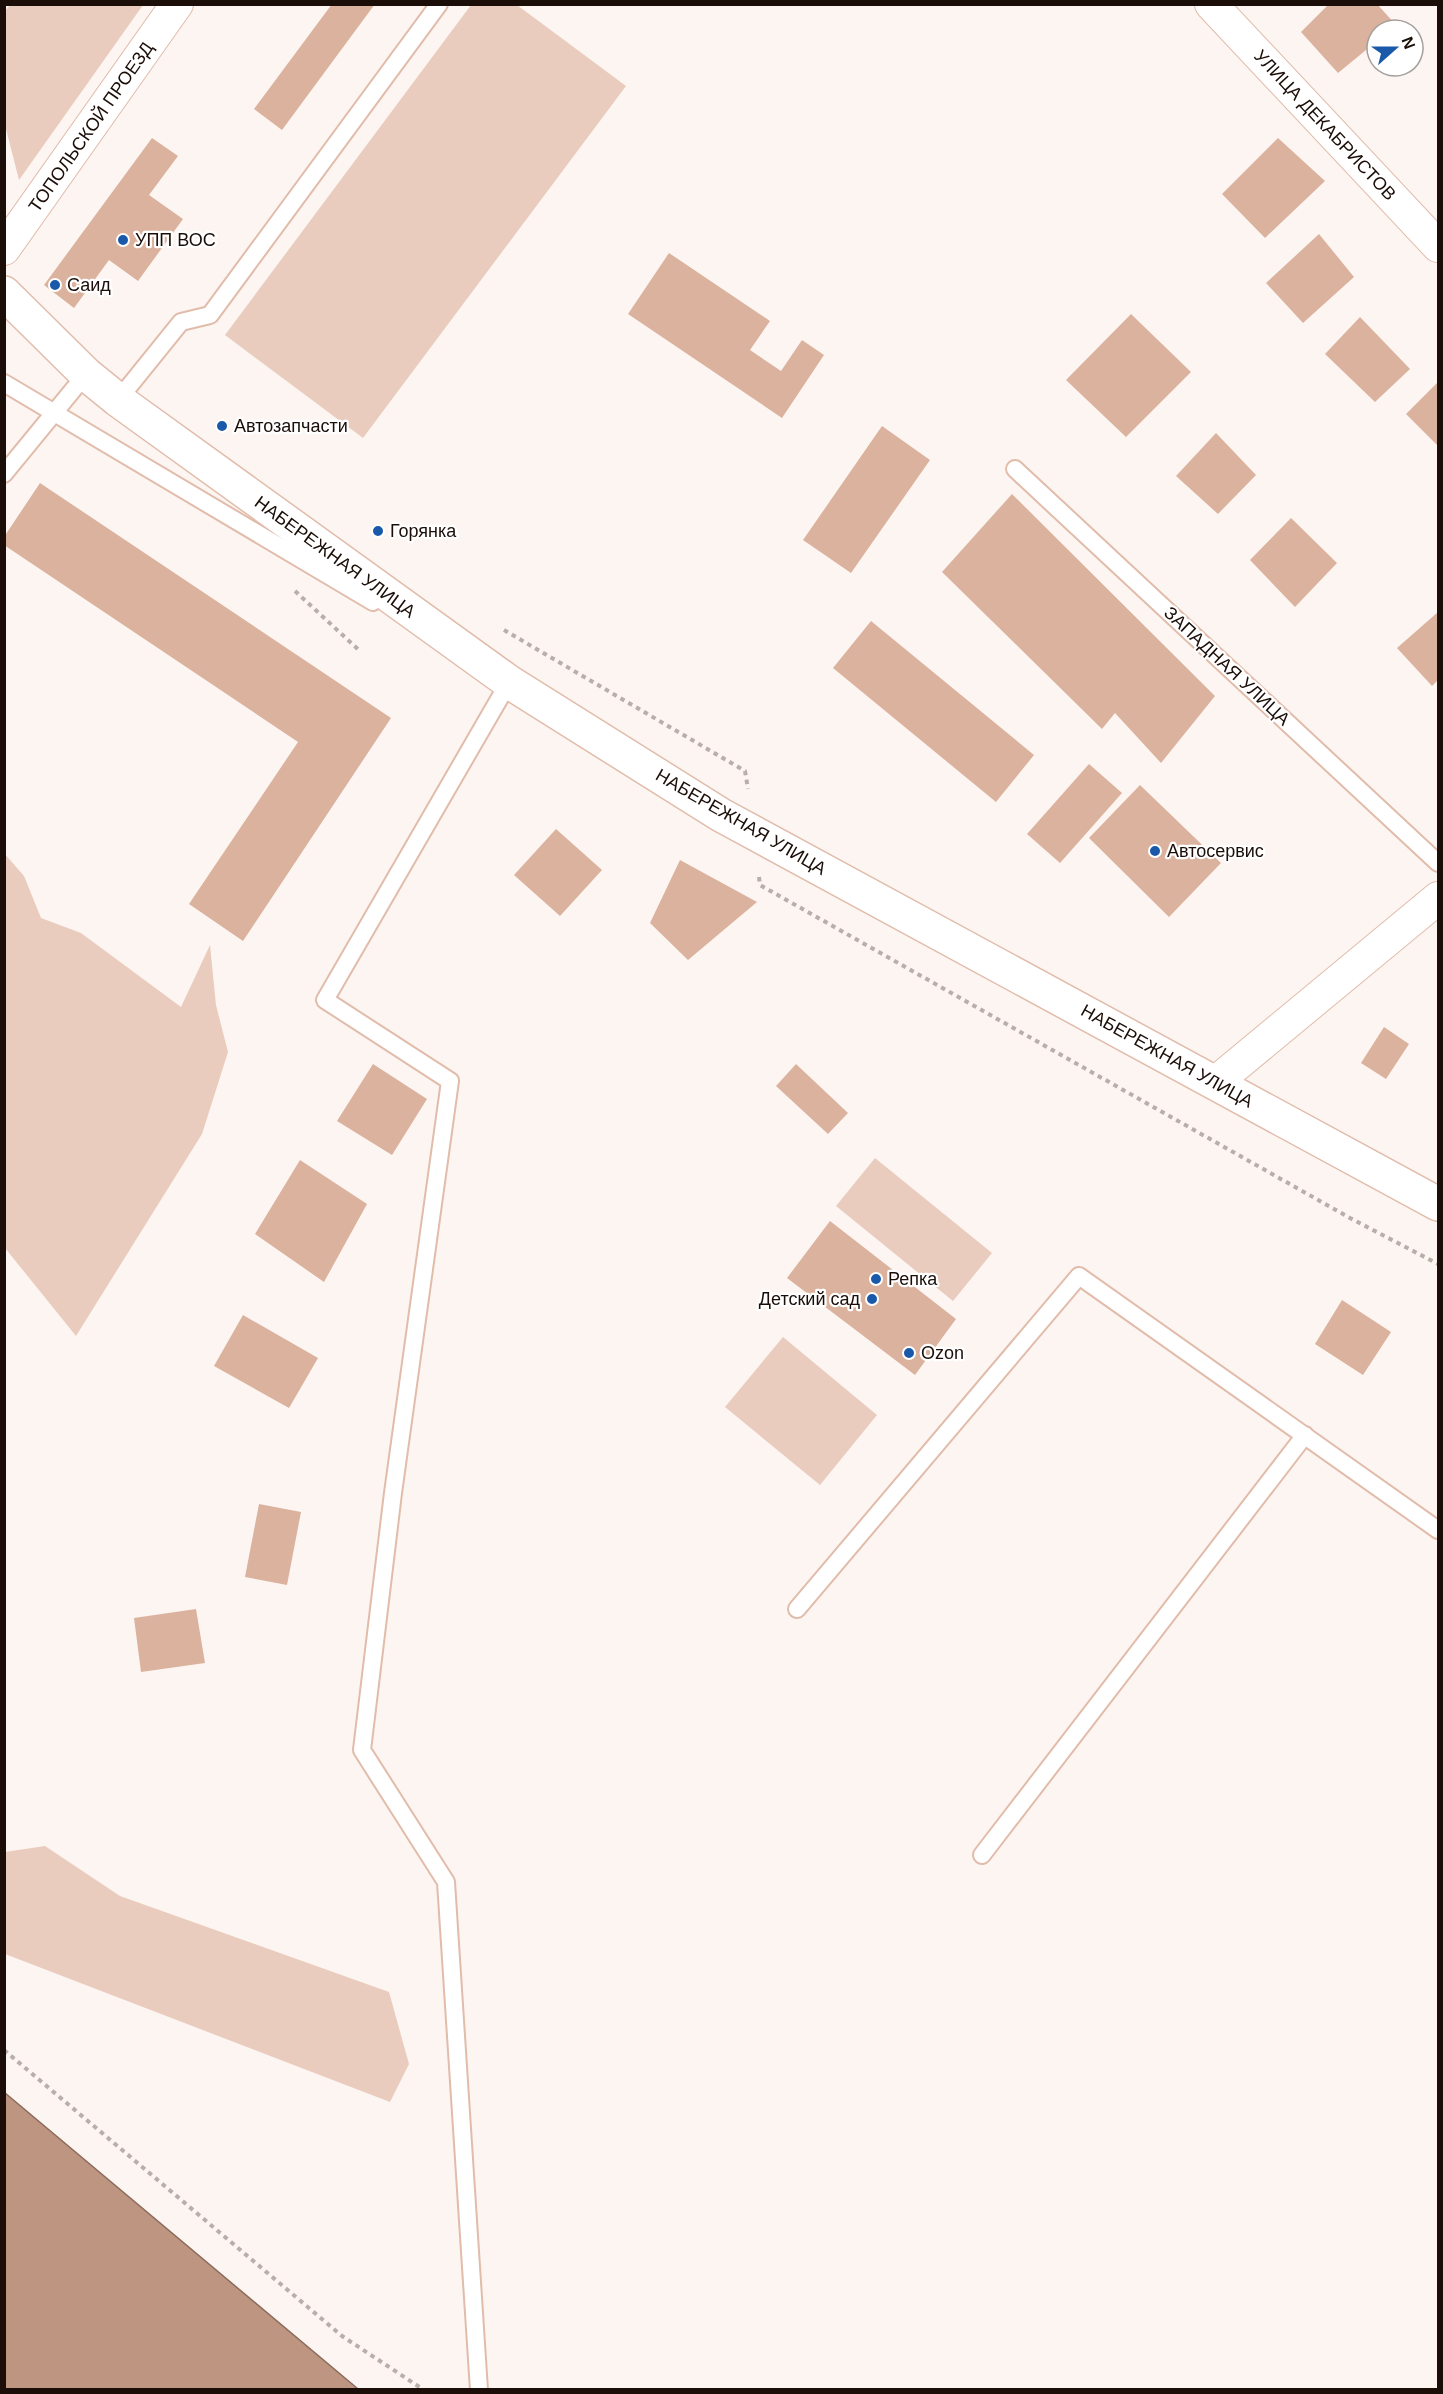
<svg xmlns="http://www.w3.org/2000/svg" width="1443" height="2394" viewBox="0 0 1443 2394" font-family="Arial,sans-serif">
  <rect width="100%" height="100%" fill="#fdf5f1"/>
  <path fill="#e9ccbe" d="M11,4l132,1 -124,175 -14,-55v-114z
    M471,5h46l109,81 -263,352 -138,-103z
    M4,853l20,23 17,42 40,15 100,74 29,-62 6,60 12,47 -26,82 -126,202 -71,-88z
    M875,1158l117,95 -39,48 -117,-95z
    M783,1337l94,78 -57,70 -95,-78z
    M45,1846l75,50 269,96 20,72 -19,38 -385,-148v-102z"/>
  <path fill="#bd9581" stroke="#8c6c5d" stroke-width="1.5" d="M4,2093h1l353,296h-353z"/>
  <path fill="#dbb29e" d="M332,4h43l-93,126 -28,-21z
    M1329,4h48l19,21 -6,5h-13v11l-39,32 -37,-41z
    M152,138l26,18 -29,39 34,24 -45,62 -29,-21 -35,48 -30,-23z
    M1278,138l47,43 -60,57 -43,-44z
    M1319,234l35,43 -51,46 -37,-40z
    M669,253l101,68 -20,29 31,21 21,-31 22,15 -42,63 -154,-104z
    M1131,314l60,58 -65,65 -60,-57z
    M1360,317l50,52 -35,33 -50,-48z
    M1438,382v64l-32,-32z
    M882,426l48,34 -79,113 -48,-33z
    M1216,433l40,42 -38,39 -42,-38z
    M40,483l351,235 -148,223 -54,-37 109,-162 -294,-197v-8z
    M1012,494l203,202 -54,67 -46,-50 -13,16 -160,-157z
    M1291,518l46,45 -42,44 -45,-47z
    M1438,612v68l-6,6 -35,-38z
    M871,621l163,134 -38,47 -163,-134z
    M1089,764l33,29 -62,70 -33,-29z
    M1140,785l81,78 -52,54 -80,-79z
    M556,829l46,41 -42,46 -46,-41z
    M680,860l77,42 -69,58 -38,-37z
    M1384,1027l25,17 -23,35 -25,-16z
    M373,1064l54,35 -35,56 -55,-34z
    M796,1064l52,49 -20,21 -52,-48z
    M300,1160l67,44 -43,78 -69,-48z
    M830,1221l126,98 -41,56 -128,-97z
    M1342,1300l49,32 -28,43 -48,-31z
    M243,1315l75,43 -29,50 -75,-42z
    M259,1504l42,8 -14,73 -42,-8z
    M196,1609l9,54 -64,9 -7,-54z"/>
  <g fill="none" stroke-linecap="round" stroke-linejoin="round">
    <g stroke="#e1bcab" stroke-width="20">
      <path id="lane" d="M4,383l369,219
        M118,400l63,-78 29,-7 229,-311
        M1015,469l423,394
        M4,474l82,-100
        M797,1609l282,-333 359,254
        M982,1855l323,-420
        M479,2390l-33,-508 -84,-132 31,-257 57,-412 -125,-81 184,-318 -5,-3"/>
    </g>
    <g stroke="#e1bcab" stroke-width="34">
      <path id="street" d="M1211,4l227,242
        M4,249l173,-245
        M1216,1082l222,-184"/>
    </g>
    <g stroke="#e1bcab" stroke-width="36">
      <path id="secondary" d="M4,293l82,81 32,26 391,282 212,133 717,389"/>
    </g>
    <path stroke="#b8aeaa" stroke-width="4" stroke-dasharray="4.5 4.5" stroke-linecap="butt" d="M295,591l66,61
      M504,630l241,141 3,18
      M759,877l1,8 590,333 88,46
      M4,2050l338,286 82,54"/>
    <use href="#lane" stroke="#fff" stroke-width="16"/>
    <use href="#street" stroke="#fff" stroke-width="32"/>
    <use href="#secondary" stroke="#fff" stroke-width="33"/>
  </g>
  <g fill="#1a59a9" stroke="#fff" stroke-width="2">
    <circle cx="123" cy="240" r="6"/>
    <circle cx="55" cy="285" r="6"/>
    <circle cx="222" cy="426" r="6"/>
    <circle cx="378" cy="531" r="6"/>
    <circle cx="1155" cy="851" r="6"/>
    <circle cx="876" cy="1279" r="6"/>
    <circle cx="872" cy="1299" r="6"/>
    <circle cx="909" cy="1353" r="6"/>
  </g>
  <g text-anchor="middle" stroke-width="4.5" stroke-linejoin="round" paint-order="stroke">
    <g font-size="18" fill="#1b0e08" stroke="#fff">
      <text transform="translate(1325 125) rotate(47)" y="6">УЛИЦА ДЕКАБРИСТОВ</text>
      <text transform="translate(91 127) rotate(-55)" y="6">ТОПОЛЬСКОЙ ПРОЕЗД</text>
      <text transform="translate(335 557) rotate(36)" y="6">НАБЕРЕЖНАЯ УЛИЦА</text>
      <text transform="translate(1227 666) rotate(43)" y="6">ЗАПАДНАЯ УЛИЦА</text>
      <text transform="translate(741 822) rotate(30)" y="6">НАБЕРЕЖНАЯ УЛИЦА</text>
      <text transform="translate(1167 1056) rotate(29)" y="6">НАБЕРЕЖНАЯ УЛИЦА</text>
    </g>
    <g font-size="18" fill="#1b0e08" stroke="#fff" text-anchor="start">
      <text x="135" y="246">УПП ВОС</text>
      <text x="67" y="291">Саид</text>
      <text x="234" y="432">Автозапчасти</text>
      <text x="390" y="537">Горянка</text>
      <text x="1167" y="857">Автосервис</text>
      <text x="888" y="1285">Репка</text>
      <text x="860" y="1305" text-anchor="end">Детский сад</text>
      <text x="921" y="1359">Ozon</text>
    </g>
  </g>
  <rect width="1443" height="2394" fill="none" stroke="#1b0e08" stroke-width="12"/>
  <g transform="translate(1395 48) rotate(69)"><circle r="28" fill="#ffffff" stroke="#a49f9c" stroke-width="1.5"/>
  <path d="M0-4.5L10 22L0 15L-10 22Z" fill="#1a59a9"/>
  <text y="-9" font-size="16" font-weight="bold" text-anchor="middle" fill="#1b0e08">N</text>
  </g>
</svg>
